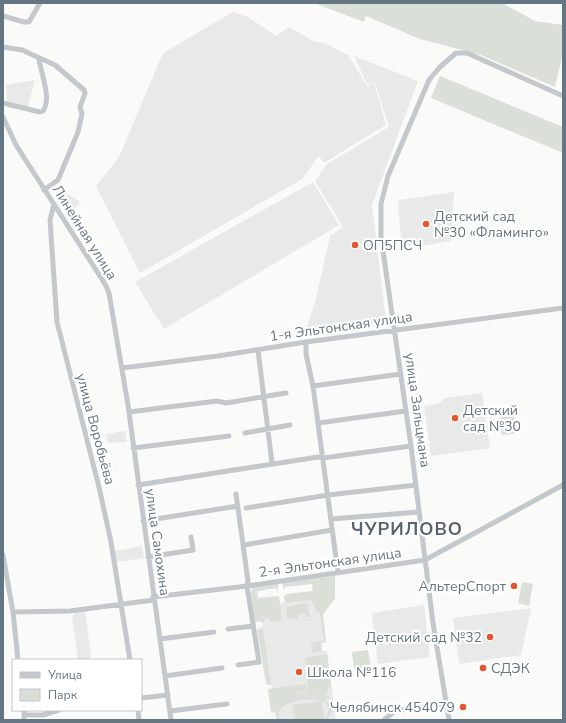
<svg xmlns="http://www.w3.org/2000/svg" width="566" height="723" viewBox="0 0 566 723" font-family="'Nunito Sans',sans-serif">
  <rect width="100%" height="100%" fill="#fafaf8"/>
  <path fill="#e8e9e9" d="M233,12l15,5 28,19 13,-9 26,15 10,1 24,13 18,30 7,-3 12,42 -62,38 -5,-7 -17,23 -162,94 -44,-87 23,-29 44,-104z
    M354,56l64,25 -46,124 14,116 -81,12 11,-35 14,-62 13,-9 -28,-46 12,-17 62,-37 -14,-44 -8,1z
    M35,80l-7,27 -21,-6 -1,-16z
    M313,182l26,43 -175,104 -29,-47z
    M58,187l22,15 -9,12 -10,-10 -5,-13z
    M454,192l-3,49 -37,6 -1,-2 -11,1 -4,-40 1,-6z
    M482,393l8,55 -59,8 -7,-50 15,-3 6,-5z
    M125,431l2,11 -19,1 -2,-9z
    M142,546l2,12 -28,4 -2,-11z
    M319,598l7,44 -5,1 1,8h5l9,69h-60l-16,-114z
    M424,605l6,52 -52,7 -6,-51z
    M531,608l-10,47 -62,9 -6,-46z
    M85,610l6,47 -4,3h-9l-6,-43 3,-4z"/>
  <path fill="#dadfd7" d="M314,3h188l33,18 28,4v28l-8,34 -74,-32 -61,-16 -54,-23 -2,6z
    M440,76l123,51v26l-132,-55z
    M514,416l3,17 -15,2 -2,-18z
    M335,576v23l-12,15 3,28 -5,1 1,8 -10,2 -1,-10 13,-3 -4,-27 -3,-1 -6,-12 -26,3 -1,-6 2,-3 27,-3 -1,-7 -27,3 -1,3 -2,-7z
    M522,582l11,2 -4,22 -11,-3z
    M278,583v8l-2,-3 -19,3 1,7 21,-2 3,24 -11,2 -3,-4 -3,1 -3,4 -3,-2 -4,1 -4,-30 2,-5z
    M306,603l2,2 2,12h-4v-3h-8v4l-11,1 -1,-12z
    M262,627h1l8,58h-3l-2,-2 -9,-53z
    M368,650l3,17 -17,2 -2,-17z
    M327,654l4,33 -3,1 -1,7 -10,2 -4,-3 2,3 14,-1 1,2 -5,1 6,8v7l-4,6h-4l5,-6 1,-6 -5,-7c-10,-4 -54,-1 -44,19h-3l-1,-8 -5,1 -3,-24 38,-5 1,7 -10,1 2,8v-7l9,-1 -2,-34z
    M322,701l2,18 -30,1 -1,-15z"/>
  <g fill="none" stroke-linecap="round" stroke-linejoin="round">
    <path stroke="#c3c8cc" stroke-width="5" d="M3,16l21,6h5l11,-19
      M3,47l19,3 33,15 29,25 1,3 -5,14 2,7 -4,18 -20,48 -14,10
      M3,103l37,9 3,-1c9,-13 -2,-37 -4,-52
      M3,117l13,28 89,139 4,9 19,112 43,315
      M54,204l-4,16 7,102 42,165 12,55 19,118
      M306,342v12l7,32 25,187
      M258,350l14,113
      M122,368l96,-12 88,-14 257,-34
      M313,386l88,-12
      M129,412l88,-11 9,2 60,-10
      M318,423l88,-12
      M245,433l45,-8
      M133,448l96,-12
      M138,485l180,-28 5,1 88,-12
      M236,494l12,87 -1,5 12,76 -21,3
      M246,508l82,-13 88,-10
      M331,519l88,-7
      M143,521l95,-15
      M244,545l88,-15
      M3,555l10,57 5,48
      M148,557l45,-7 -2,-13
      M153,597l94,-11 178,-26 138,-75
      M13,612l57,-1 84,-11
      M228,629l25,-3
      M160,639l54,-7
      M165,676l57,-8
      M141,698l27,-3
      M138,710l1,10
      M170,711l57,-7
      M24,715h19l16,-5
      M24,720v-10
      M384,720l11,-9 51,-7
      M449,720l-16,-97 -22,-177 -30,-209v-33l7,-28 41,-96 11,-13 16,-14h11l96,43"/>
  </g>
  <g fill="#e4572e" stroke="#fff" stroke-width="1.5">
    <circle cx="426" cy="224" r="4"/>
    <circle cx="355" cy="245" r="4"/>
    <circle cx="455" cy="418" r="4"/>
    <circle cx="514" cy="586" r="4"/>
    <circle cx="490" cy="637" r="4"/>
    <circle cx="483" cy="668" r="4"/>
    <circle cx="299" cy="672" r="4"/>
    <circle cx="463" cy="707" r="4"/>
  </g>
  <g text-anchor="middle" stroke-width="4" stroke-linejoin="round" paint-order="stroke">
    <g font-size="14" fill="#657683" stroke="#fff" text-anchor="start">
      <text x="434" y="221">Детский сад<tspan x="434" dy="16">№30 «Фламинго»</tspan></text>
      <text x="363" y="250">ОП5ПСЧ</text>
      <text x="463" y="415">Детский<tspan x="463" dy="16">сад №30</tspan></text>
      <text x="506" y="591" text-anchor="end">АльтерСпорт</text>
      <text x="482" y="642" text-anchor="end">Детский сад №32</text>
      <text x="491" y="673">СДЭК</text>
      <text x="307" y="677">Школа №116</text>
      <text x="455" y="712" text-anchor="end">Челябинск 454079</text>
    </g>
    <g font-size="14" fill="#657683" stroke="#fff">
      <text transform="translate(85 232) rotate(58)" y="5">Линейная улица</text>
      <text transform="translate(341 326) rotate(-8)" y="5">1-я Эльтонская улица</text>
      <text transform="translate(418 410) rotate(82)" y="5">улица Зальцмана</text>
      <text transform="translate(96 429) rotate(75)" y="5">улица Воробьёва</text>
      <text transform="translate(158 542) rotate(82)" y="5">улица Самохина</text>
      <text transform="translate(330 562) rotate(-8)" y="5">2-я Эльтонская улица</text>
    </g>
    <g font-size="18" font-weight="bold" letter-spacing="1" fill="#57646e" stroke="#fff">
      <text x="407" y="535">ЧУРИЛОВО</text>
    </g>
  </g>
  <rect width="566" height="723" fill="none" stroke="#657683" stroke-width="8"/>
  <rect x="12" y="659" width="130" height="52" fill="#ffffff" stroke="#c1c8cd"/>
  <rect x="20" y="672" width="20" height="6" fill="#c3c8cc" stroke="#c1c8cd"/>
  <text x="48" y="679" font-size="12" fill="#657683">Улица</text>
  <rect x="20" y="689" width="20" height="12" fill="#dadfd7" stroke="#c1c8cd"/>
  <text x="48" y="699" font-size="12" fill="#657683">Парк</text>
</svg>
